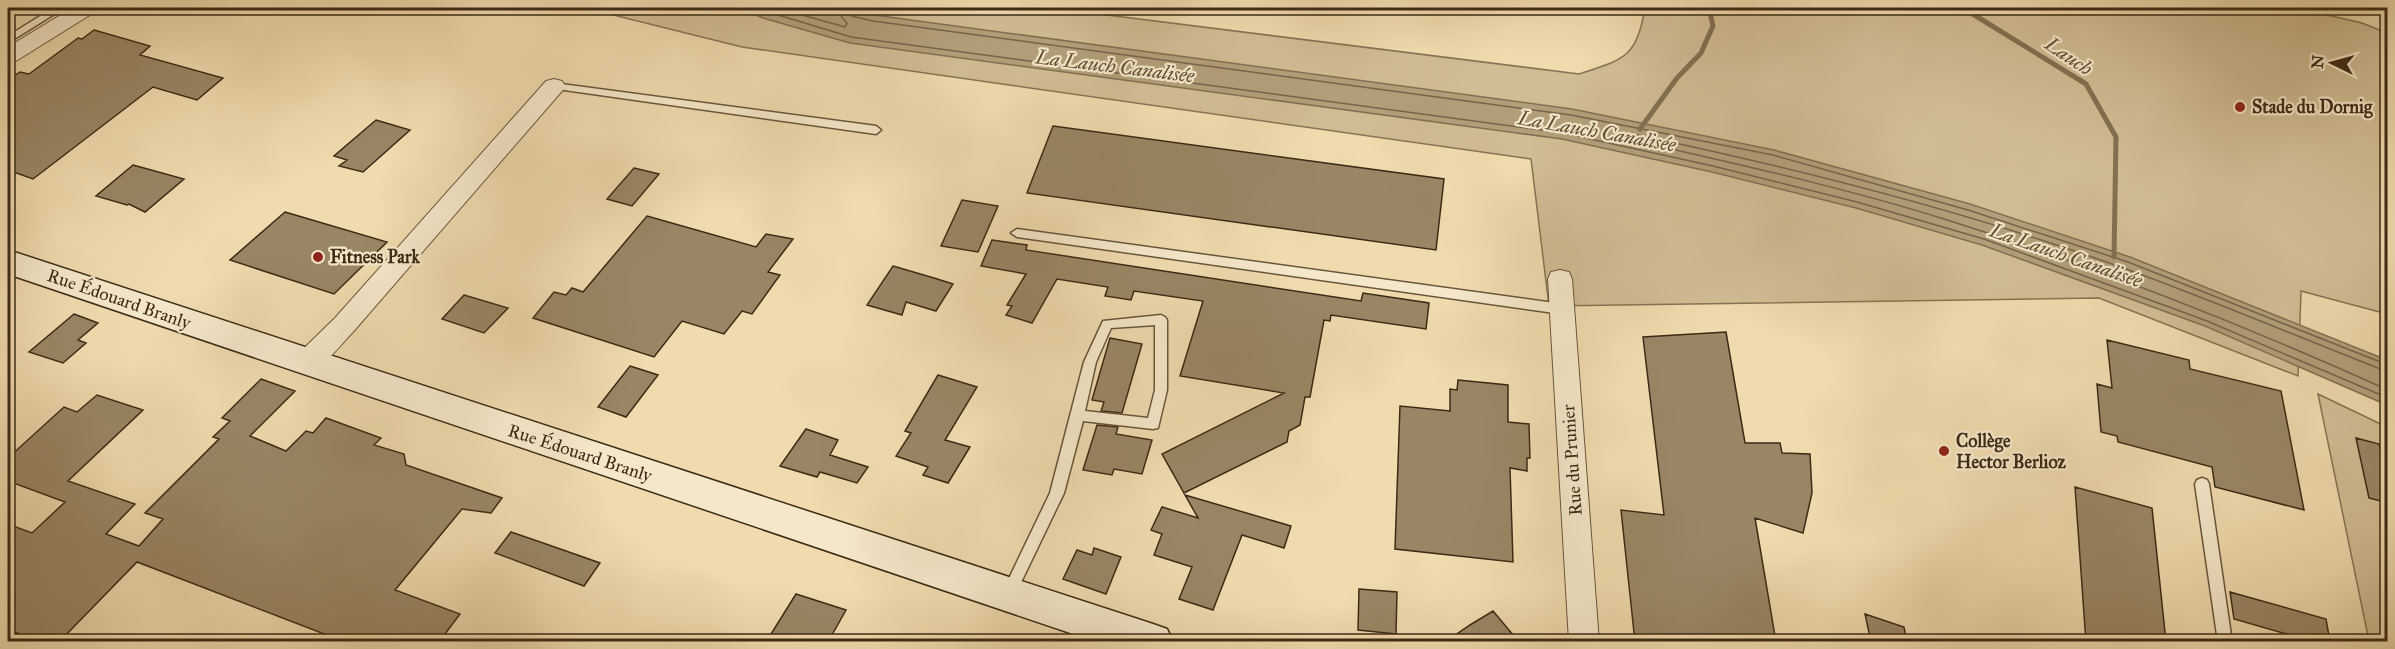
<svg xmlns="http://www.w3.org/2000/svg" width="2395" height="649" viewBox="0 0 2395 649" font-family="'IM FELL Great Primer',serif">
  <rect width="100%" height="100%" fill="#efdbae"/>
  <filter id="stains"><feTurbulence type="fractalNoise" baseFrequency=".00333" numOctaves="4"/><feColorMatrix values="0 0 0 0 .2 0 0 0 0 .09 0 0 0 0 .02 0 0 0 .5 -.17"/></filter>
  <radialGradient id="worn" r=".72"><stop offset=".6" stop-color="#630" stop-opacity="0"/><stop offset="1" stop-color="#630" stop-opacity=".3"/></radialGradient>
  <path fill="#d1bd94" stroke="#867454" stroke-width="1.5" d="M593,8h147l23,9 18,-9h270l528,66c46,-15 57,-16 66,-66h652l65,15 25,10v281l-86,-23 -3,85 -199,-78 -550,8 -18,-147 -789,-112 -149,-37z
    M2318,394l69,33v214h-18z"/>
  <path fill="#b29f7a" stroke="#837052" stroke-width="1.5" d="M740,8h103l31,7 698,94 202,41 196,54 160,53 257,103v45l-182,-79 -223,-81 -126,-37 -144,-36 -150,-33 -712,-96 -87,-25z"/>
  <g fill="none" stroke-linecap="round" stroke-linejoin="round">
    <path stroke="#776448" stroke-width="1.5" d="M755,8l96,29 712,96 150,33 144,36 127,37 223,82 181,77
      M777,8l68,19 2,-4 -6,-7 -1,-8
      M847,8l4,8 22,5 698,94 202,40 195,55 160,52 260,103
      M2388,372c-87,-34 -174,-71 -262,-103 -160,-58 -326,-100 -493,-135l-3,2 2,4c105,24 210,47 312,79 151,47 300,106 444,171"/>
    <path stroke="#837052" stroke-width="5" d="M1963,8l123,76 30,53 -2,120
      M1640,129l37,-51 24,-25 12,-27 -4,-18"/>
  </g>
  <path fill="#998665" stroke="#3c2a15" stroke-width="1.5" d="M94,30l56,16 -10,9 83,23 -26,22 -44,-13 -120,92 -25,-9v-90l12,-8 9,2 49,-36 4,1z
    M376,120l34,10 -47,42 -24,-6 8,-6 -13,-4z
    M1053,126l391,53 -8,71 -409,-57z
    M133,165l51,14 -39,33 -16,-8 -2,1 -31,-9z
    M634,168l25,6 -27,32 -25,-7z
    M962,200l36,6 -20,46 -37,-6z
    M285,212l102,30 -53,52 -104,-34z
    M647,216l109,31 10,-13 27,5 -25,33 12,3 -28,39 -10,-3 -18,23 -42,-13 -28,36 -121,-39 21,-26 12,3 6,-7 11,4z
    M992,240l35,5 -1,5 335,51 2,-8 66,10 -3,26 -95,-14 -1,6 -6,-1 -14,77h-5l-5,28 -11,6 -2,11 -103,51 -22,-39 122,-61 -104,-17 23,-75 -69,-10 -3,9 -26,-4 3,-9 -51,-8 -25,44 -26,-8 6,-9 -5,-1 19,-31 -45,-8z
    M893,266l41,12 19,6 -17,27 -30,-9 -4,13 -35,-10z
    M464,295l44,13 -24,25 -42,-14z
    M74,314l24,9 -20,17 8,3 -23,20 -34,-11z
    M1726,332l19,111h35l2,10 28,1 2,39 -9,40 -48,-15 21,124h-141l-14,-132 43,5 -21,-178z
    M1110,338l32,6 -20,69 -21,-2 3,-9 -12,-2z
    M2107,340l82,20 1,9 91,22 23,119 -89,-23 -3,-20 -94,-25 -1,-6 -16,-4 -4,-48 15,4z
    M630,366l28,9 -32,42 -28,-10z
    M938,375l39,12 -32,53 25,7 -22,36 -25,-8 5,-8 -32,-11 15,-23 -6,-2z
    M261,379l34,12 -45,45 36,15 20,-20 7,2 13,-15 55,20 -7,7 30,9 2,11 96,33 -11,15 -29,-4 -67,81 65,24 -21,28h-94l-208,-80 -78,80h-22l-29,-13v-105l24,9 33,-31 -57,-21v-23l56,-51 13,5 20,-17 46,15 -75,71 67,23 -29,30 33,12 24,-27 -18,-6 74,-74 -6,-2 17,-16 -8,-3z
    M1458,380l50,5v37l21,2 1,34h-3v13l-17,-3 3,94 -118,-13 5,-143 50,5v-22l7,1z
    M1097,425l21,2 -2,7 36,6 -10,34 -28,-5 -2,6 -29,-5z
    M806,429l32,11 -8,15 38,12 -11,16 -37,-11 -3,5 -37,-11z
    M2356,438l23,6 6,22 3,1v36l-19,-5z
    M2075,487l77,21 14,134h-80z
    M1185,495l106,31 -7,22 -42,-13 -29,75 -34,-11 13,-32 -38,-12 8,-21 -11,-4 11,-23 36,11z
    M511,532l35,12 54,19 -16,23 -89,-33z
    M1094,548l27,9 -15,37 -43,-15 14,-29 15,5z
    M1359,589l38,3 -1,42 -38,-4z
    M2230,592l96,27 4,23h-16l-80,-23z
    M796,594l50,16 -18,32h-62z
    M1493,611l26,31h-74l25,-17z
    M1865,614l39,13 3,15h-36z"/>
  <g fill="none" stroke-linecap="round" stroke-linejoin="round">
    <g stroke="#69563b" stroke-width="3">
      <path id="lane" d="M53,8h11l-56,35v-7z
        M554,83l322,43 5,4 -5,4 -326,-46 -1,-2z
        M1017,229l545,75 4,2 2,3 -2,3 -4,2 -545,-77 -6,-4z
        M1161,315l4,2 2,3v70l-9,38 -5,1 -70,-8 -19,72 -50,104 -5,2 -5,-2 -2,-4 48,-100 34,-131 19,-41zM1155,325v65l-7,28 -63,-7 11,-49 15,-34z
        M2202,478l5,2 2,4 23,158h-14l-23,-158 2,-4z"/>
    </g>
    <g stroke="#69563b" stroke-width="2">
      <path id="street" d="M72,8h24l-3,5 -77,48 -8,2v-16z
        M554,79l8,2 3,5 -3,5 -209,241c-15,15 -34,45 -56,37l-4,-7 4,-7 38,-37 211,-237z
        M1560,270l9,2 3,7 27,363h-30l-21,-363 3,-7z"/>
    </g>
    <g stroke="#3c2a15" stroke-width="3">
      <path id="secondary" d="M8,250l1145,374 14,5 6,13h-76l-1089,-368z"/>
    </g>
    <use href="#lane" fill="#f5e8ca" fill-rule="evenodd"/>
    <use href="#street" fill="#f5e8ca" fill-rule="evenodd"/>
    <use href="#secondary" fill="#f5e8ca" fill-rule="evenodd"/>
  </g>
  <g fill="#8f2418" stroke="#f5e8ca" stroke-width="2">
    <circle cx="2240" cy="107" r="6"/>
    <circle cx="318" cy="257" r="6"/>
    <circle cx="1944" cy="451" r="6"/>
  </g>
  <g text-anchor="middle" stroke-width="4.5" stroke-linejoin="round" paint-order="stroke">
    <g font-size="18" font-weight="bold" fill="#3c2a15" stroke="#f5e8ca" text-anchor="start">
      <text x="2252" y="113">Stade du Dornig</text>
      <text x="330" y="263">Fitness Park</text>
      <text x="1956" y="447">Collège<tspan x="1956" dy="21">Hector Berlioz</tspan></text>
    </g>
    <g font-size="18" fill="#3c2a15" stroke="#f5e8ca">
      <text transform="translate(119 299) rotate(19)" y="6">Rue Édouard Branly</text>
      <text transform="translate(580 453) rotate(18)" y="6">Rue Édouard Branly</text>
      <text transform="translate(1572 460) rotate(-94)" y="6">Rue du Prunier</text>
    </g>
    <g font-size="20" font-style="italic" fill="#5f4d33" stroke="#f5e8ca">
      <text transform="translate(2069 56) rotate(34)" y="7">Lauch</text>
      <text transform="translate(1115 66) rotate(7)" y="7">La Lauch Canalisée</text>
      <text transform="translate(1597 131) rotate(10)" y="7">La Lauch Canalisée</text>
      <text transform="translate(2066 255) rotate(19)" y="7">La Lauch Canalisée</text>
    </g>
  </g>
  <rect width="2395" height="649" fill="none" stroke="#efdbae" stroke-width="30"/>
  <rect x="9" y="9" width="2377" height="631" fill="none" stroke="#3c2a15" stroke-width="3"/>
  <rect x="15" y="15" width="2365" height="619" fill="none" stroke="#3c2a15" stroke-width="1.5"/>
  <g transform="translate(2332 63) rotate(275)" stroke="#f5e8ca" stroke-width="4.5" paint-order="stroke">
  <path d="M0-4.5L10 22L0 15L-10 22Z" fill="#3c2a15"/>
  <text y="-9" font-size="16" font-weight="bold" text-anchor="middle" fill="#3c2a15">N</text>
  </g>
  <rect width="100%" height="100%" filter="url(#stains)"/>
  <rect width="100%" height="100%" fill="url(#worn)"/>
</svg>
